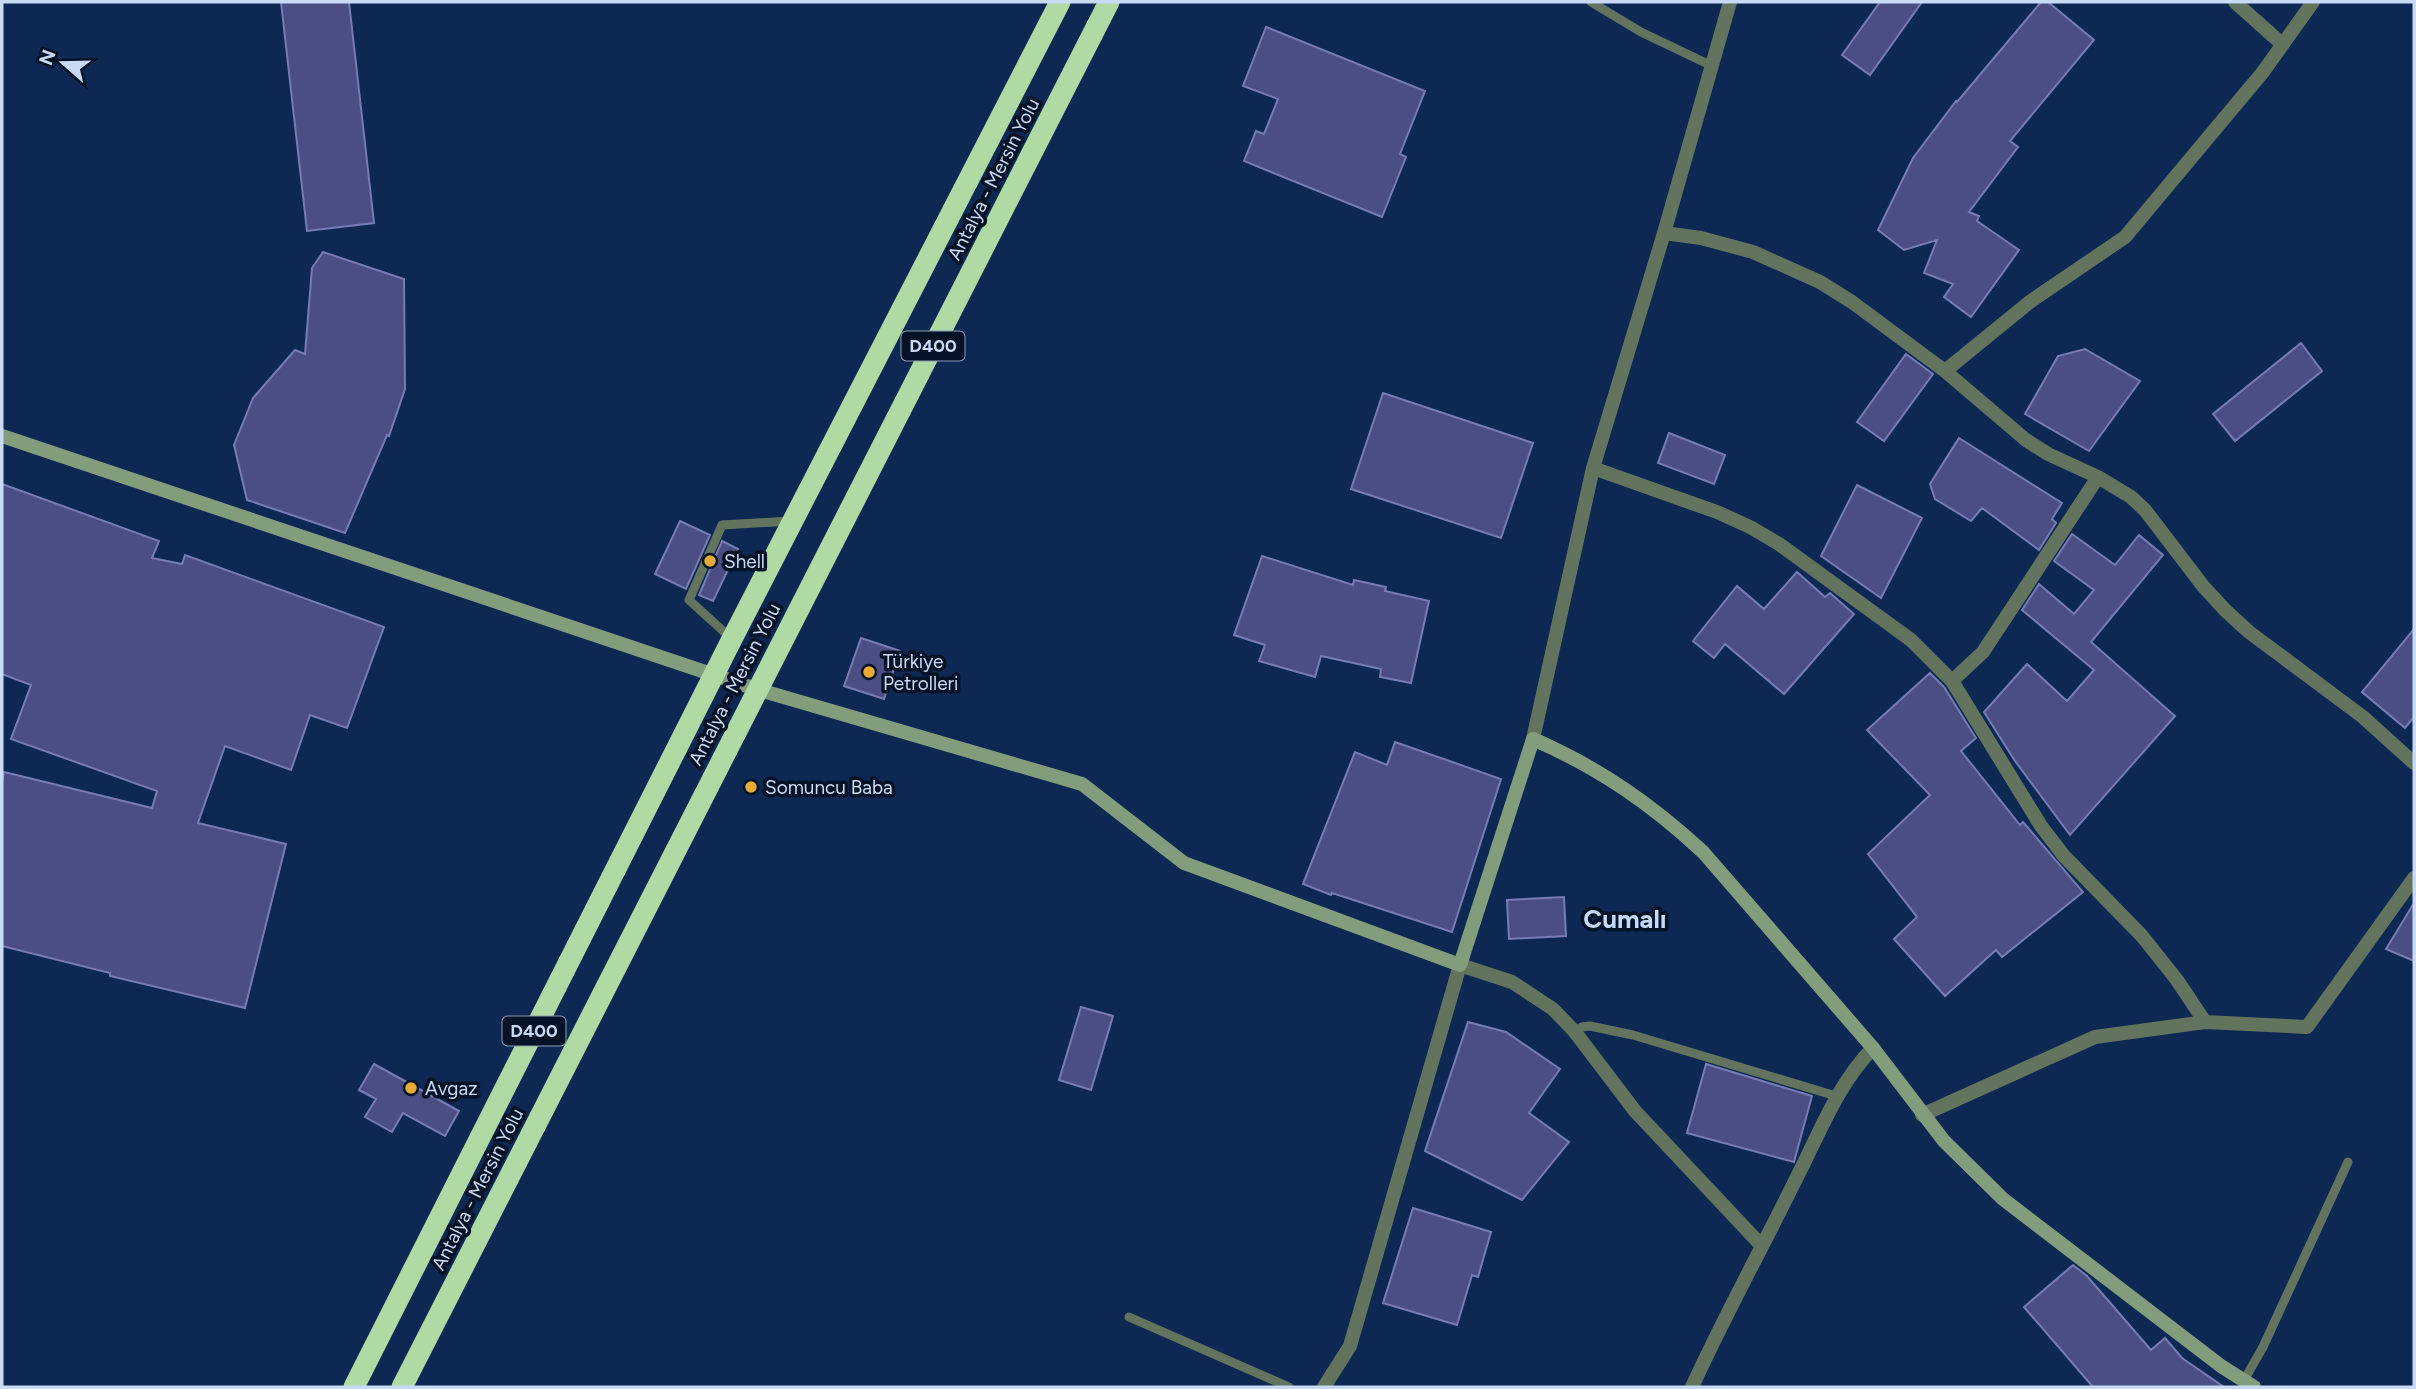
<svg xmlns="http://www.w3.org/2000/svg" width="2416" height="1389" viewBox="0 0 2416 1389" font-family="Figtree,sans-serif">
  <rect width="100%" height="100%" fill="#0c2853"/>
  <path fill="#4b4e83" stroke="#777cb5" stroke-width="2" d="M281,2h68l25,221 -67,8z
    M1880,2h42l-52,73 -28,-20z
    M2041,2h7l46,38 -84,101 8,6 -49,65 10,4 -2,5 42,29 -48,67 -27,-20 9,-13 -29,-11 13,-33 -33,10 -26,-20 35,-72 43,-57 1,1z
    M1266,27l159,64 -25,63 6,3 -24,60 -138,-56 12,-30 8,3 14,-35 -35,-13z
    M323,252l81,27 1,110 -16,47 -2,-1 -42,98 -98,-33 -13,-55 19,-47 42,-48 10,4 7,-86z
    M2301,343l21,28 -87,70 -22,-27z
    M2085,349l55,32 -51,70 -64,-37 33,-58z
    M1906,354l27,20 -49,67 -27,-19z
    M1383,393l150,50 -32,95 -150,-49z
    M1669,433l56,22 -11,29 -56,-21z
    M1959,438l103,65 -10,16 4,4 -17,27 -57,-42 -11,13 -36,-22 -5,-15z
    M2,484l157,57 -7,17 30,6 3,-9 199,72 -37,101 -37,-13 -19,55 -66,-24 -27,77 88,21 -41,164 -135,-32v-3l-108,-27v-164l2,-10 148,36 5,-17 -146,-52 20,-54 -29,-11z
    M1857,485l65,33 -41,80 -60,-42z
    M680,521l30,14 -24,54 -31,-15z
    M2072,534l43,31 24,-30 24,20 -72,87 84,74 -105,119 -55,-74 -31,-49 43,-48 40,37 27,-31 -72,-60 17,-26 35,30 20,-24 -40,-29z
    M722,541l16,8 -25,52 -14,-6z
    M1262,556l91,29 1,-5 32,7 -1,4 44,10 -18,82 -31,-6 1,-8 -60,-13 -6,21 -56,-16 6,-16 -31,-10z
    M1797,572l28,25 5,-4 24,21 -70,80 -59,-50 -11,14 -21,-17 44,-55 27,23z
    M2414,629v88l-9,11 -43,-36z
    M861,638l39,13 -16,48 -40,-13z
    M1930,673l14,14 32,51 -15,13 59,74 3,-3 60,70 -81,65 -6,-7 -51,46 -51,-57 23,-22 -49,-63 62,-59 -63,-65z
    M1395,742l106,37 -49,153 -120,-39 -1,2 -28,-11 52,-132 32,13z
    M1564,897l2,39 -57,3 -2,-39z
    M2414,903v58l-28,-12z
    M1081,1007l32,9 -22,74 -32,-10z
    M1468,1022l38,10 54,37 -31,44 40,29 -47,58 -97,-49z
    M374,1064l85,47 -14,25 -42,-23 -11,19 -27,-15 11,-18 -17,-9z
    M1706,1064l106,32 -18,66 -107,-29z
    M1413,1208l78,24 -13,45 -6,-2 -15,50 -74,-22z
    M2073,1265l14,11 64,74 14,-12 17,20 42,29h-131l-69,-80z"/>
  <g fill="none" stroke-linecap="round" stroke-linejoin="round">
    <path stroke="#62735e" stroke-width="9" d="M1591,2l50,30 71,34
      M732,639l-43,-39 33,-75 70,-4
      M1575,1032l7,-5 8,-1 43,9 203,61
      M1129,1317l160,70
      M2243,1382l20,-35 85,-185"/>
    <path stroke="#62735e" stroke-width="14" d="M2235,2l47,42
      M1664,233l37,5 52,14 67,30 32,20 93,69 81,69 22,14 50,23 33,20 14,13 58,76 22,24 24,22 114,85 51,46
      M1945,371l86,-70 94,-64 138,-165 50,-70
      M1593,468l124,44 33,15 29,17 132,96 41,41 89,145 23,30 78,80 35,44 28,42
      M1952,681l31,-29 115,-175
      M1533,739l60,-271 71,-235 66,-231
      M1922,1115l173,-78 110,-15 102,5 107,-149
      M1324,1387l26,-41 110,-381 52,17 41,27 22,23 60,79 126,134
      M1692,1387c32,-70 69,-137 103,-206 24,-46 41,-95 78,-133"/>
    <path stroke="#829d7b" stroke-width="14" d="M2,436l754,253 326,95 102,79 276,102 73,-226c66,29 117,64 170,113l170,196 71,93 59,58 218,167 33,21"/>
    <path stroke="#afdaa4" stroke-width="21" d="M354,1387l378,-748 328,-637
      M402,1387l707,-1385"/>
  </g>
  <g fill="#e8ab37" stroke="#061225" stroke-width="2.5">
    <circle cx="710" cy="561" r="7"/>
    <circle cx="869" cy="672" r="7"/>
    <circle cx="751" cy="787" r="7"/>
    <circle cx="411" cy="1088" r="7"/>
  </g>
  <g text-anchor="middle" stroke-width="7" stroke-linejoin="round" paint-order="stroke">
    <g fill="#061225" stroke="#8e9eb7" stroke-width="2">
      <rect x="901.5" y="331.5" width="63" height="29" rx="5"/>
      <rect x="502.5" y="1016.5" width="63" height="29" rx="5"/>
    </g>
    <g font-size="18" font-weight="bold" fill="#c8daf6">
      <text x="933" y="352">D400</text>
      <text x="534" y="1037">D400</text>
    </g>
    <g font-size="19" fill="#c8daf6" stroke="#061225">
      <text transform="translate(993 179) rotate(-63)" y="7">Antalya - Mersin Yolu</text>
      <text transform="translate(734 684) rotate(-63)" y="7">Antalya - Mersin Yolu</text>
      <text transform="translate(477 1189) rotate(-63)" y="7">Antalya - Mersin Yolu</text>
    </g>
    <g font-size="19" fill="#c8daf6" stroke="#061225" text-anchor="start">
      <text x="724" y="568">Shell</text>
      <text x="883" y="668">Türkiye<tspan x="883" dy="22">Petrolleri</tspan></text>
      <text x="765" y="794">Somuncu Baba</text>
      <text x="425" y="1095">Avgaz</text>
    </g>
    <g font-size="26" font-weight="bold" fill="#c4d9fb" stroke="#061225">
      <text x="1625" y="928">Cumalı</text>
    </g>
  </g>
  <rect width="2416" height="1389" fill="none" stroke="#c8daf6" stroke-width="7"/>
  <g transform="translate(63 63) rotate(290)" stroke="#061225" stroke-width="5" paint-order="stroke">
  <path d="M0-5L12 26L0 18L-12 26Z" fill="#c8daf6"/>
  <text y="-10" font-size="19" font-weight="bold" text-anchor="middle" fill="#c8daf6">N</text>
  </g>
</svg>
